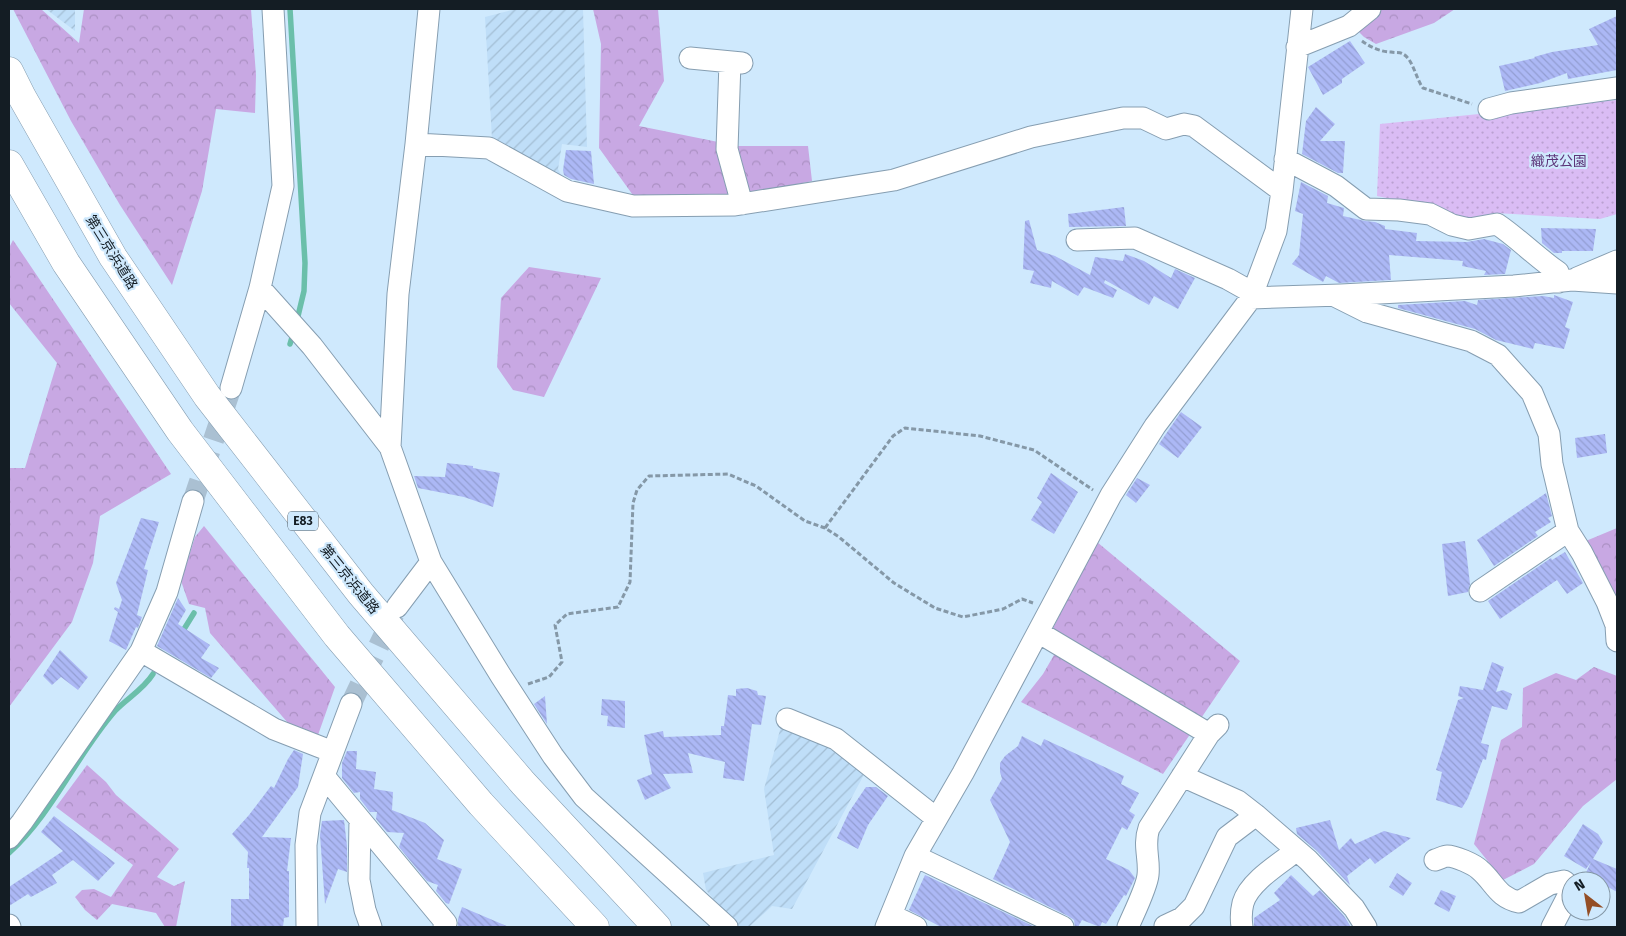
<svg xmlns="http://www.w3.org/2000/svg" width="1626" height="936" viewBox="0 0 1626 936" font-family="'Fira Sans','Noto Sans JP',sans-serif">
  <defs>
    <pattern id="industrial-furrows" width="10" height="10" patternUnits="userSpaceOnUse" patternTransform="scale(1.25)"><rect width="10" height="10" fill="#bfdef8"/><path d="M-1 1l2-2M0 10L10 0M9 11l2-2" fill="none" stroke="#a3bed4"/></pattern>
    <pattern id="forest-crowns" width="20" height="18" patternUnits="userSpaceOnUse" patternTransform="scale(1.25)"><rect width="20" height="18" fill="#c8a8e3"/><path d="M2 6a3 3 0 1 1 6 0M12 15a3 3 0 1 1 6 0" fill="none" stroke="#ab90c3"/></pattern>
    <pattern id="park-dots" width="8" height="8" patternUnits="userSpaceOnUse" patternTransform="scale(1.25)"><rect width="8" height="8" fill="#dabcf4"/><path d="M2 2h.1M6 6h.1" fill="none" stroke="#baa1d1" stroke-width="1.8" stroke-linecap="round"/></pattern>
    <pattern id="building-back-hatch" width="6" height="6" patternUnits="userSpaceOnUse" patternTransform="scale(1.25)"><rect width="6" height="6" fill="#acb8f5"/><path d="M-1 5l2 2M0 0l6 6M5-1l2 2" fill="none" stroke="#939ed2"/></pattern>
  </defs>
  <rect width="100%" height="100%" fill="#cfe9fd"/>
  <path fill="url(#industrial-furrows)" d="M46,9h29v22z
    M516,9h67l4,138 -25,-3 -4,25 5,10 -71,-40 -7,-122z
    M787,722l80,47 -75,140 -20,-3 -23,21h-12l-31,-37 -3,-17 71,-18 -10,-66 16,-59z"/>
  <path fill="url(#forest-crowns)" d="M13,9h28l38,34 5,-34h167l5,66 -1,38 -39,-4 -14,82 -30,94 -52,-80 -49,-84z
    M593,9h65l6,72 -25,45 99,20h70l4,35 -61,13 -116,4 -36,-50 2,-104z
    M1377,9h78l-21,14 -58,21 -12,-7 -9,-9z
    M13,240l158,234 -71,42 -7,47 -21,59 -63,85v-239h16l32,-105 -48,-60v-55z
    M529,267l72,11 -57,119 -31,-7 -16,-23 4,-69z
    M204,526l131,161 -17,48 -30,-12 -78,-90 -5,-25 -16,-4 -8,-23 14,-44z
    M1617,528v82l-36,-67z
    M1097,542l143,119 -77,113 -142,-72 22,-28 11,-19 -3,-23z
    M1594,667l23,9v103l-34,27 -49,58 -31,16 -29,-36 27,-104 21,-13 1,-39 33,-15 20,7z
    M87,765l19,17 10,13 63,54 -22,28 17,9 11,-5 -9,46h-11l-9,-14 -44,-9 -15,16 -12,-10 -10,-13 7,-7 12,-1 17,8 22,-32 -77,-58z"/>
  <path fill="url(#park-dots)" d="M1617,100v114l-17,5 -105,-6 -19,4h-20l-14,-7 -65,-14 3,-72z"/>
  <g fill="none" stroke-linecap="round" stroke-linejoin="round">
    <path stroke="#6bbfaa" stroke-width="5.5" d="M290,9l15,254 -1,28 -6,25
      M290,344l3,-10
      M181,634l13,-21
      M9,853c44,-40 67,-97 106,-142 12,-13 28,-21 38,-37"/>
  </g>
  <path fill="url(#building-back-hatch)" d="M1617,16v54l-49,9 -1,-6 -27,10 -35,8 -6,-25 36,-8 -1,-1 18,-5 46,-7 -9,-16z
    M1350,41l15,22 -23,16v4l-19,12 -15,-28z
    M1316,107l19,17 -15,17h25l-2,32h-5l-36,-19 4,-33z
    M566,150l25,1 3,33 -23,-5 -7,-4 -1,-5z
    M1301,182l27,14 -1,7 17,5 -1,8 22,5 10,1 10,4v3l32,4 -1,8 51,1 17,-3 19,5 8,6 -6,24 -21,1 2,-4 -24,-5 1,-5 -74,-6 2,25 -52,3 -13,-7 -3,6 -31,-18 7,-9 4,-41 -8,-3z
    M1124,207l2,19 -57,1 -1,-13z
    M1029,220l8,30 18,6 35,19 5,-18 28,4 2,-7 19,7 27,17 4,-9 20,9 -17,31 -24,-13 -5,9 -44,-25 -1,3 13,7 -4,8 -29,-11 -6,9 -26,-15 -1,7 -21,-5 4,-12 -11,-2 2,-48z
    M1541,228l55,1 -3,22h-31v2h-8l-12,-10z
    M1554,295l19,7 -8,25 5,2 -6,20 -29,-6 -2,6 -37,-9 -21,-11 -77,-21v-3l67,-4 12,4 1,-5 65,-4 11,2z
    M1181,412l21,15 -24,31 -19,-14z
    M1605,434l2,19 -30,5 -2,-20z
    M447,463l26,3v2l27,5 -7,34 -29,-10 -46,-9 -4,-12 31,1z
    M1051,473l27,19 -24,42 -23,-14 11,-18 -5,-4z
    M1137,478l13,7 -14,18 -10,-8z
    M1546,493l6,23 -4,2 3,4 -16,10 3,4 -44,30 -17,-26z
    M141,518l18,4 -15,47 4,1 -11,45 5,2 -4,11 -2,-1 -10,23 -17,-9 9,-29 -4,-3 1,-2 4,2 3,-9 -6,-17z
    M1465,541l5,43 -2,8 -20,4 -6,-52z
    M1565,552l18,31 -16,11 -10,-14 -57,39 -12,-18 63,-43 1,2z
    M178,598l8,12 -8,14 32,21 -9,13 18,10 -8,10 -54,-32z
    M60,650l28,27 -10,13 -17,-13 -9,8 -9,-9z
    M1492,662l12,5 -8,25 7,-2 9,4 -5,16 -15,-4 -11,37 8,2 -3,15 -3,-1 -15,39 -6,10 -26,-8 6,-28 -6,-2 22,-70 6,-2 -6,-2 2,-10 23,4z
    M747,688l10,3 1,4 8,1 -5,29 -9,-1 -8,57 -21,-3 2,-16 -37,-9 5,20 -30,1 8,14 -26,12 -8,-20 15,-6 -8,-39 19,-4 1,6 57,-2v-9h3l4,-31 8,1v-7z
    M545,696l2,28 -13,-20z
    M602,699l23,2v27l-18,-2 1,-10 -7,-1z
    M1022,736l19,10 3,-7 80,37 -3,8 18,9 -10,18 6,4 -8,15 -5,-3 -16,32 23,11 6,8 -9,18 -2,-1 -18,29 -4,-2 -2,5 -18,-7 -4,7h-3l-1,-7 -6,-4 -75,-37 17,-37 -20,-42 12,-21 -2,-7v-9l5,-7 13,-10z
    M294,750l9,4 -5,33 -36,50 29,1 -4,33h2v46l-5,1 -1,9h-52v-28h18v-31h-2l1,-16 -16,-18 17,-19 22,-29 3,2 14,-29z
    M347,751h10l-1,18 20,3 -2,17 19,3 -1,18 33,13 19,17 -7,19 25,10 -13,35 -3,-1 -10,-12 2,-6 -11,-4 -28,-34 5,-14 -17,-1 -11,-13 1,-7h-7l-10,-13v-7l-6,1 -12,-15v-15z
    M866,787h10l12,9 -20,29 -10,24 -21,-11 12,-26z
    M54,816l61,47 -17,18 -25,-21 -21,15 5,8 -26,14 -3,-3 -19,12v-19l54,-36 -22,-19z
    M344,820l3,26v26l-9,-3 -13,35 -5,-69 2,-14z
    M1330,820l9,30 12,-12 4,6 29,-13 27,7 -36,26 -5,-6 -23,18 3,9 -33,-34 -20,-17 -1,-6z
    M1583,824l15,10 5,8 -10,17 24,10v23l-16,-9v-2h-19l9,-19 -5,7 -22,-13z
    M1397,873l15,10 -9,13 -14,-9z
    M925,875l110,52h-94l-32,-17z
    M1291,875l22,21 7,-6 24,26 7,11h-97v-9l26,-18 -6,-7z
    M1441,890l15,6 -7,16 -15,-8z
    M462,907l47,20h-51v-8z"/>
  <g fill="none" stroke-linecap="round" stroke-linejoin="round">
    <path stroke="#aac0d2" stroke-width="21" stroke-dasharray="21 11" stroke-linecap="butt" d="M193,501l38,-113
      M351,704l43,-90"/>
    <g stroke="#869eb1" stroke-width="23">
      <path id="minor" d="M1297,47l52,-21 21,-17
        M690,58l52,5
        M730,62l-3,87 15,55
        M1489,109l22,-6 106,-15
        M416,144l73,4 78,43 66,15 102,-1 159,-25 137,-43 92,-19h20l23,11 18,-5 10,2 88,65
        M1285,159l51,27 30,23 33,1 31,4 22,11 17,4 28,-5c21,14 39,33 61,48l1,10
        M1077,240l58,-2 93,41 25,14
        M1577,278l40,-17
        M260,288l52,58 78,101 41,115 70,114 52,80 31,41 143,130
        M1335,296l32,16 104,29 27,14 34,38 17,41 3,30 16,67 14,22 25,49 9,23 1,16
        M1251,298l90,-3 173,-9 58,-6 45,3
        M231,388l29,-100 23,-102 -10,-177
        M390,447l8,-153 18,-150 13,-135
        M1480,591l88,-60
        M397,607l34,-45
        M1038,632l171,102
        M141,651l133,78 59,23
        M787,719l49,20 100,79
        M324,776l122,147 -2,4
        M1182,776l56,25 18,14 52,45 46,48 12,19
        M360,820l-1,60 6,30 6,17
        M9,838l13,-16 119,-171 26,-59 26,-91
        M915,856l148,71
        M1435,860c4,-1 9,-4 12,-4 8,0 27,8 33,14 15,13 17,27 39,32l31,-18 14,-3 7,6 -4,11 -15,29
        M891,915l25,12
        M9,925l1,2
        M1165,926l17,-8 12,-12 33,-69 29,-22
        M307,927l-1,-82 4,-32 41,-109
        M886,927l29,-71 48,-83 148,-278 44,-69 96,-128 25,-67 6,-40 20,-182
        M1128,927c5,-12 19,-40 20,-52 2,-16 -5,-30 1,-47l60,-94 9,-9
        M1242,927c-1,-7 -1,-16 1,-24 6,-21 36,-39 53,-52"/>
    </g>
    <g stroke="#869eb1" stroke-width="29">
      <path id="highway" d="M9,71l13,26 91,160 94,139 154,198 162,189 134,144
        M9,164l57,99 114,168 157,205 144,168 114,123"/>
    </g>
    <path stroke="#8598a7" stroke-width="3" stroke-dasharray="5 2.5" stroke-linecap="butt" d="M1362,41c8,6 19,11 29,11 4,1 9,0 12,2 10,5 13,25 20,34l49,16
      M825,528l68,-92 12,-8 75,8 54,14 59,40
      M528,684l21,-7 13,-15 -7,-37 12,-11 51,-7 12,-25 3,-79 4,-13 12,-14 79,-2 28,12 49,35 20,7 14,9 55,46 41,25 28,9 40,-8 19,-10 11,4"/>
    <use href="#minor" stroke="#fff" stroke-width="21"/>
    <use href="#highway" stroke="#fff" stroke-width="28"/>
  </g>
  <g text-anchor="middle" stroke-width="4.5" stroke-linejoin="round" paint-order="stroke">
    <rect fill="#cfe9fd" stroke="#4c5a65" stroke-width="1" x="288" y="511.5" width="30" height="19" rx="4"/>
    <g font-size="12" font-weight="bold" fill="#141d24">
      <text x="303" y="525">E83</text>
    </g>
    <g font-size="14" fill="#5d357a" stroke="#cfe9fd">
      <text x="1559" y="166">織茂公園</text>
    </g>
    <g font-size="14" fill="#141d24" stroke="#cfe9fd">
      <text transform="translate(112 252) rotate(58)" y="5">第三京浜道路</text>
      <text transform="translate(350 579) rotate(51)" y="5">第三京浜道路</text>
    </g>
  </g>
  <rect width="1626" height="936" fill="none" stroke="#141d24" stroke-width="20"/>
  <g transform="translate(1586 896) rotate(329)"><circle r="24" fill="#cfe9fd" stroke="#8497a6"/>
  <path d="M0-4L9 19L0 12L-9 19Z" fill="#944e25"/>
  <text y="-8" font-size="14" font-weight="bold" text-anchor="middle" fill="#141d24">N</text>
  </g>
</svg>
